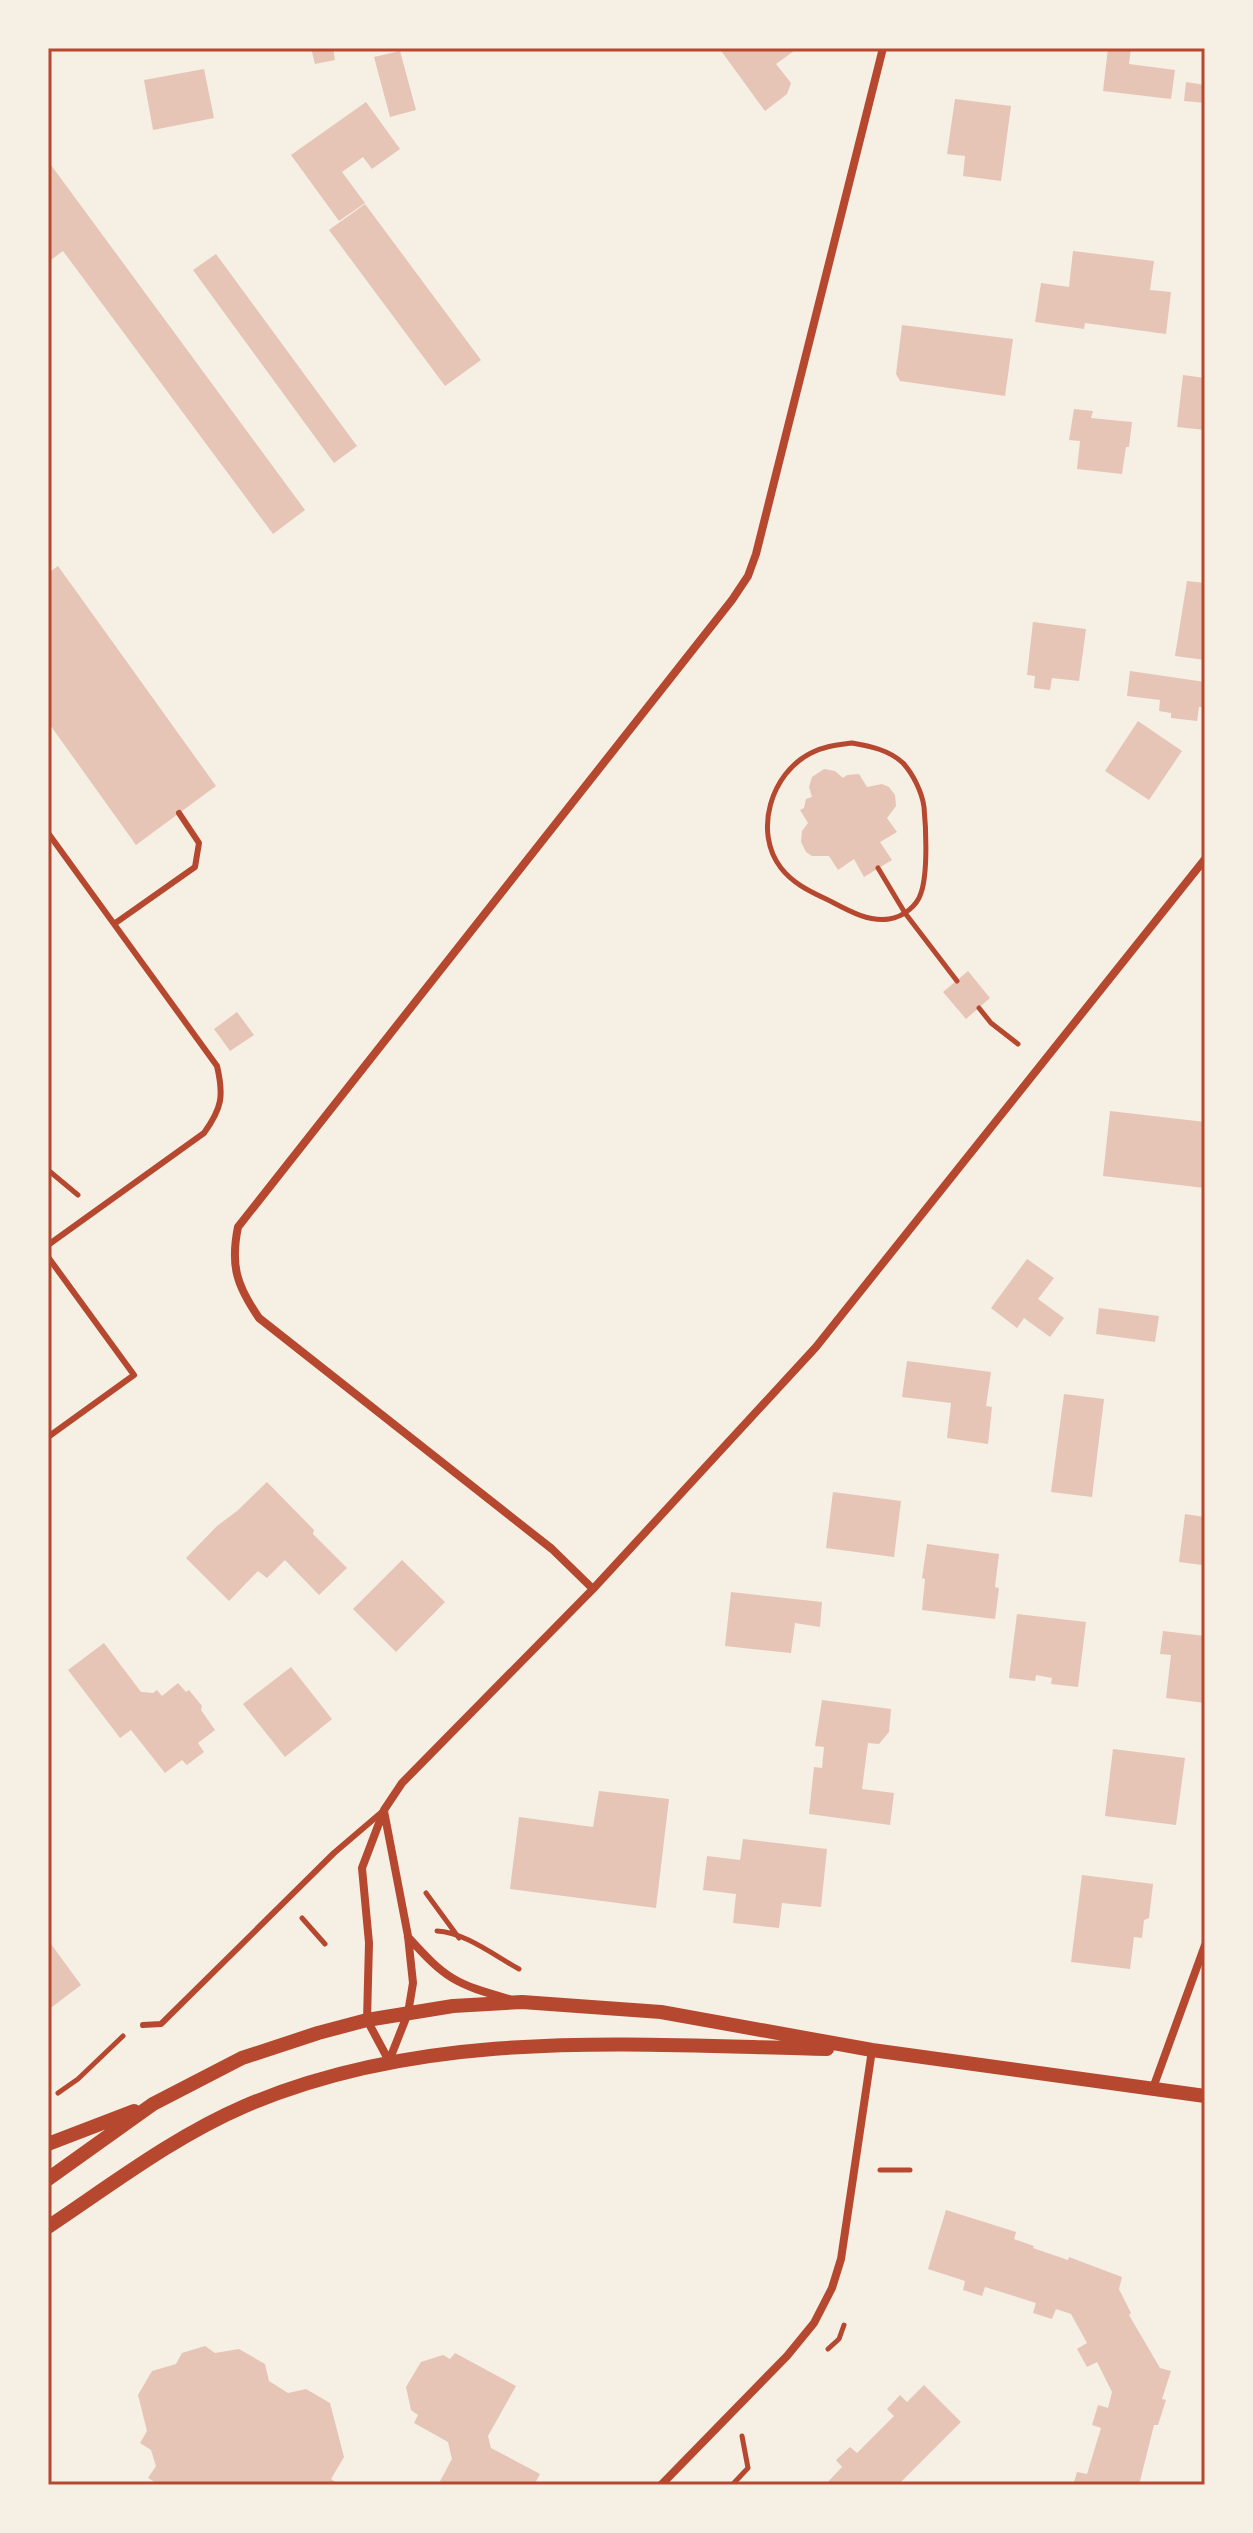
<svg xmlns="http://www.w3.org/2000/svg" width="1253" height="2533" viewBox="0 0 1253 2533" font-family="Lato,sans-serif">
  <rect width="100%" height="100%" fill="#f6efe4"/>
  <path fill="#e6c5b7" d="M311,48h22l2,12 -20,4z
    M719,48h79l-22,16 15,19 -4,11 -22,17z
    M1108,48h23l-2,16 46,6 -4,29 -68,-8z
    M400,51l16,59 -26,7 -16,-60z
    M204,69l10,49 -61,12 -9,-50z
    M1186,82l19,3v18l-21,-2z
    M955,99l56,7 -10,75 -38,-5 2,-20 -18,-2z
    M366,102l34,47 -28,20 -9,-12 -21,15 23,31 -26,18 -48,-66z
    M48,161l257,349 -32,24 -210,-283 -15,11z
    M365,204l116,156 -36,26 -116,-156z
    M1073,251l81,10 -4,29 21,2 -5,42 -81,-11 -1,6 -49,-7 6,-39 28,4z
    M216,254l141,192 -23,17 -141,-193z
    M902,325l111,14 -8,57 -105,-15 -4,-7z
    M1183,375l22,3v52l-28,-3z
    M1074,409l19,2 -2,7 41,4 -3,25h-3l-4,27 -45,-5 3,-28 -11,-1z
    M58,566l158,220 -80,59 -88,-123v-149z
    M1187,581l18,2v77l-30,-4z
    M1033,622l53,7 -7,52 -27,-3 -2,12 -16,-2 1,-12 -8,-1z
    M1130,671l75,11v25h-6l-2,14 -26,-3v-5l-12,-2 1,-11 -33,-4z
    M1138,721l44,30 -33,49 -44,-29z
    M824,769l11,2 8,7 4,-3 12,-1 8,13 15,-3 7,3 6,8 1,11 -9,12 10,14 -17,10 12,18 -28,17 -10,-18 -16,11 -9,-14h-17l-6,-4 -5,-10 1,-11 6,-8 -8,-13 4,-2 2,-9 6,-2 -3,-10 3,-10z
    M968,971l22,27 -24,21 -23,-27z
    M237,1012l17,23 -24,16 -16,-22z
    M1110,1111l95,11v66l-102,-12z
    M1027,1259l27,19 -16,21 26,19 -14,19 -26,-19 -7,10 -26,-20z
    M1099,1308l60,8 -4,26 -59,-8z
    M907,1361l84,11 -5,34 6,1 -4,37 -41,-6 4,-35 -49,-6z
    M1064,1394l40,5 -12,98 -41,-5z
    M267,1482l47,48 -1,4 34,34 -28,27 -34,-35 -18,18 -9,-7 -29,30 -43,-43 31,-32 20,-15z
    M833,1492l68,9 -7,56 -68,-9z
    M1185,1514l20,3v51l-3,-3 -23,-3z
    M927,1544l72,10 -4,33 4,1 -4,31 -73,-9 3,-31 -3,-1z
    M402,1560l43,42 -49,50 -43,-43z
    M731,1592l91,10 -2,25 -25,-4 -4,30 -66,-7z
    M1017,1614l69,8 -8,65 -27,-3 1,-6 -16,-3 -1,6 -26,-3z
    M1163,1631l42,5v67l-39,-5 5,-43 -11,-1z
    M104,1643l37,49 12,1 4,-3 5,6 16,-13 8,9 3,-2 13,16 -1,4 14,20 -17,13 6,9 -17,13 -5,-5 -17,13 -34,-43 -11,8 -52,-68z
    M291,1667l41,52 -47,38 -42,-53z
    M822,1700l69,9 -2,23 -10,12 -11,-1 -6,46 32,4 -4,32 -81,-11 5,-47 8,1 2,-21 -9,-1z
    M1113,1749l72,9 -9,67 -71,-9z
    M599,1791l70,8 -13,109 -146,-19 9,-72 74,10z
    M743,1839l84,10 -6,58 -39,-4 -3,25 -46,-5 3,-29 -33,-4 4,-34 33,4z
    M1082,1875l71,9 -4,34 -5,2 -2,18 -8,-1 -4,32 -59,-7z
    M48,1940l33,45 -33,25z
    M946,2210l70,22 -2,7 20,7 -1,2 35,12 1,-3 53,20 -3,12 12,24 -2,2 31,53 11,3 -9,28 4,1 -8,25h-4l-15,60h-66l4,-13 10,2 14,-46 -9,-3 6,-20 10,3 4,-16 -15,-30 -10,5 -10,-18 10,-6 -16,-29 -15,-5 -4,10 -19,-6 3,-10 -51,-16 -3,9 -19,-6 2,-9 -37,-12z
    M205,2346l10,7 24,-4 26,15 4,17 19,12 18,-4 24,14 14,54 -13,22 9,6h-180l-12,-7 8,-12 -5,-16 -11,-7 7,-12 -9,-36 14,-24 24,-7 6,-11z
    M455,2353l61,33 -28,50 3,12 49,26 -6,11h-96l14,-26 -4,-17 -34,-19 4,-8 -7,-5 -5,-23 15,-25 22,-7 7,4z
    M924,2385l37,37 -63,63h-73l17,-18 -6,-7 14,-13 7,6 37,-37 -7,-7 13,-14 7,7z"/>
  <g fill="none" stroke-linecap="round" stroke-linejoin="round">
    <path stroke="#b5482f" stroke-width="5" d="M852,743c18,3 37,7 51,20 10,11 19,29 21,44 2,21 4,66 -3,86 -4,13 -18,24 -32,26 -20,3 -40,-8 -57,-17 -18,-9 -38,-17 -51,-34 -28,-36 -10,-95 30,-115 13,-7 27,-8 41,-10z
      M878,868l27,45 52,68
      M979,1008l12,15 27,21
      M48,1170l30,25
      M426,1893l33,45
      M302,1918l23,26
      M437,1931c27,1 58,25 82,38
      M58,2093l20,-14 45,-43
      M880,2170h30
      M828,2349l11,-10 5,-14
      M732,2485l16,-17 -6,-32"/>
    <path stroke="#b5482f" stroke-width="6" d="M48,833l169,233c7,30 5,42 -13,67l-156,112
      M114,924l81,-57 4,-24 -20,-30
      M48,1257l86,118 -86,62
      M143,2025l18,-1 173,-171 48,-41"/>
    <path stroke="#b5482f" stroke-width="8" d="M593,1589l-41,-40 -293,-231c-22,-32 -29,-52 -21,-91l494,-627 16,-24 8,-22 127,-506
      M384,1811l24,125 5,47 -5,30 -19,48
      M408,1937c38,42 47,47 101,62
      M389,2061l-22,-41 2,-77 -7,-75 22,-58 18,-27 191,-194 223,-242 389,-488
      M1153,2088l52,-143
      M661,2485l126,-129 27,-33 18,-35 9,-29 31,-209"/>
    <path stroke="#b5482f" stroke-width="14" d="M48,2144l86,-33
      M48,2179l105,-75 89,-46 76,-25 49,-13 86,-14 69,-4 139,10 211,38 333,46
      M48,2227c63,-42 127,-91 197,-121 184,-79 387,-61 582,-57"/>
  </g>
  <rect width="1253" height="2533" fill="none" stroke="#f6efe4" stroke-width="100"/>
  <rect x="50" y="50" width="1153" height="2433" fill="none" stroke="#b5482f" stroke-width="3"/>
</svg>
